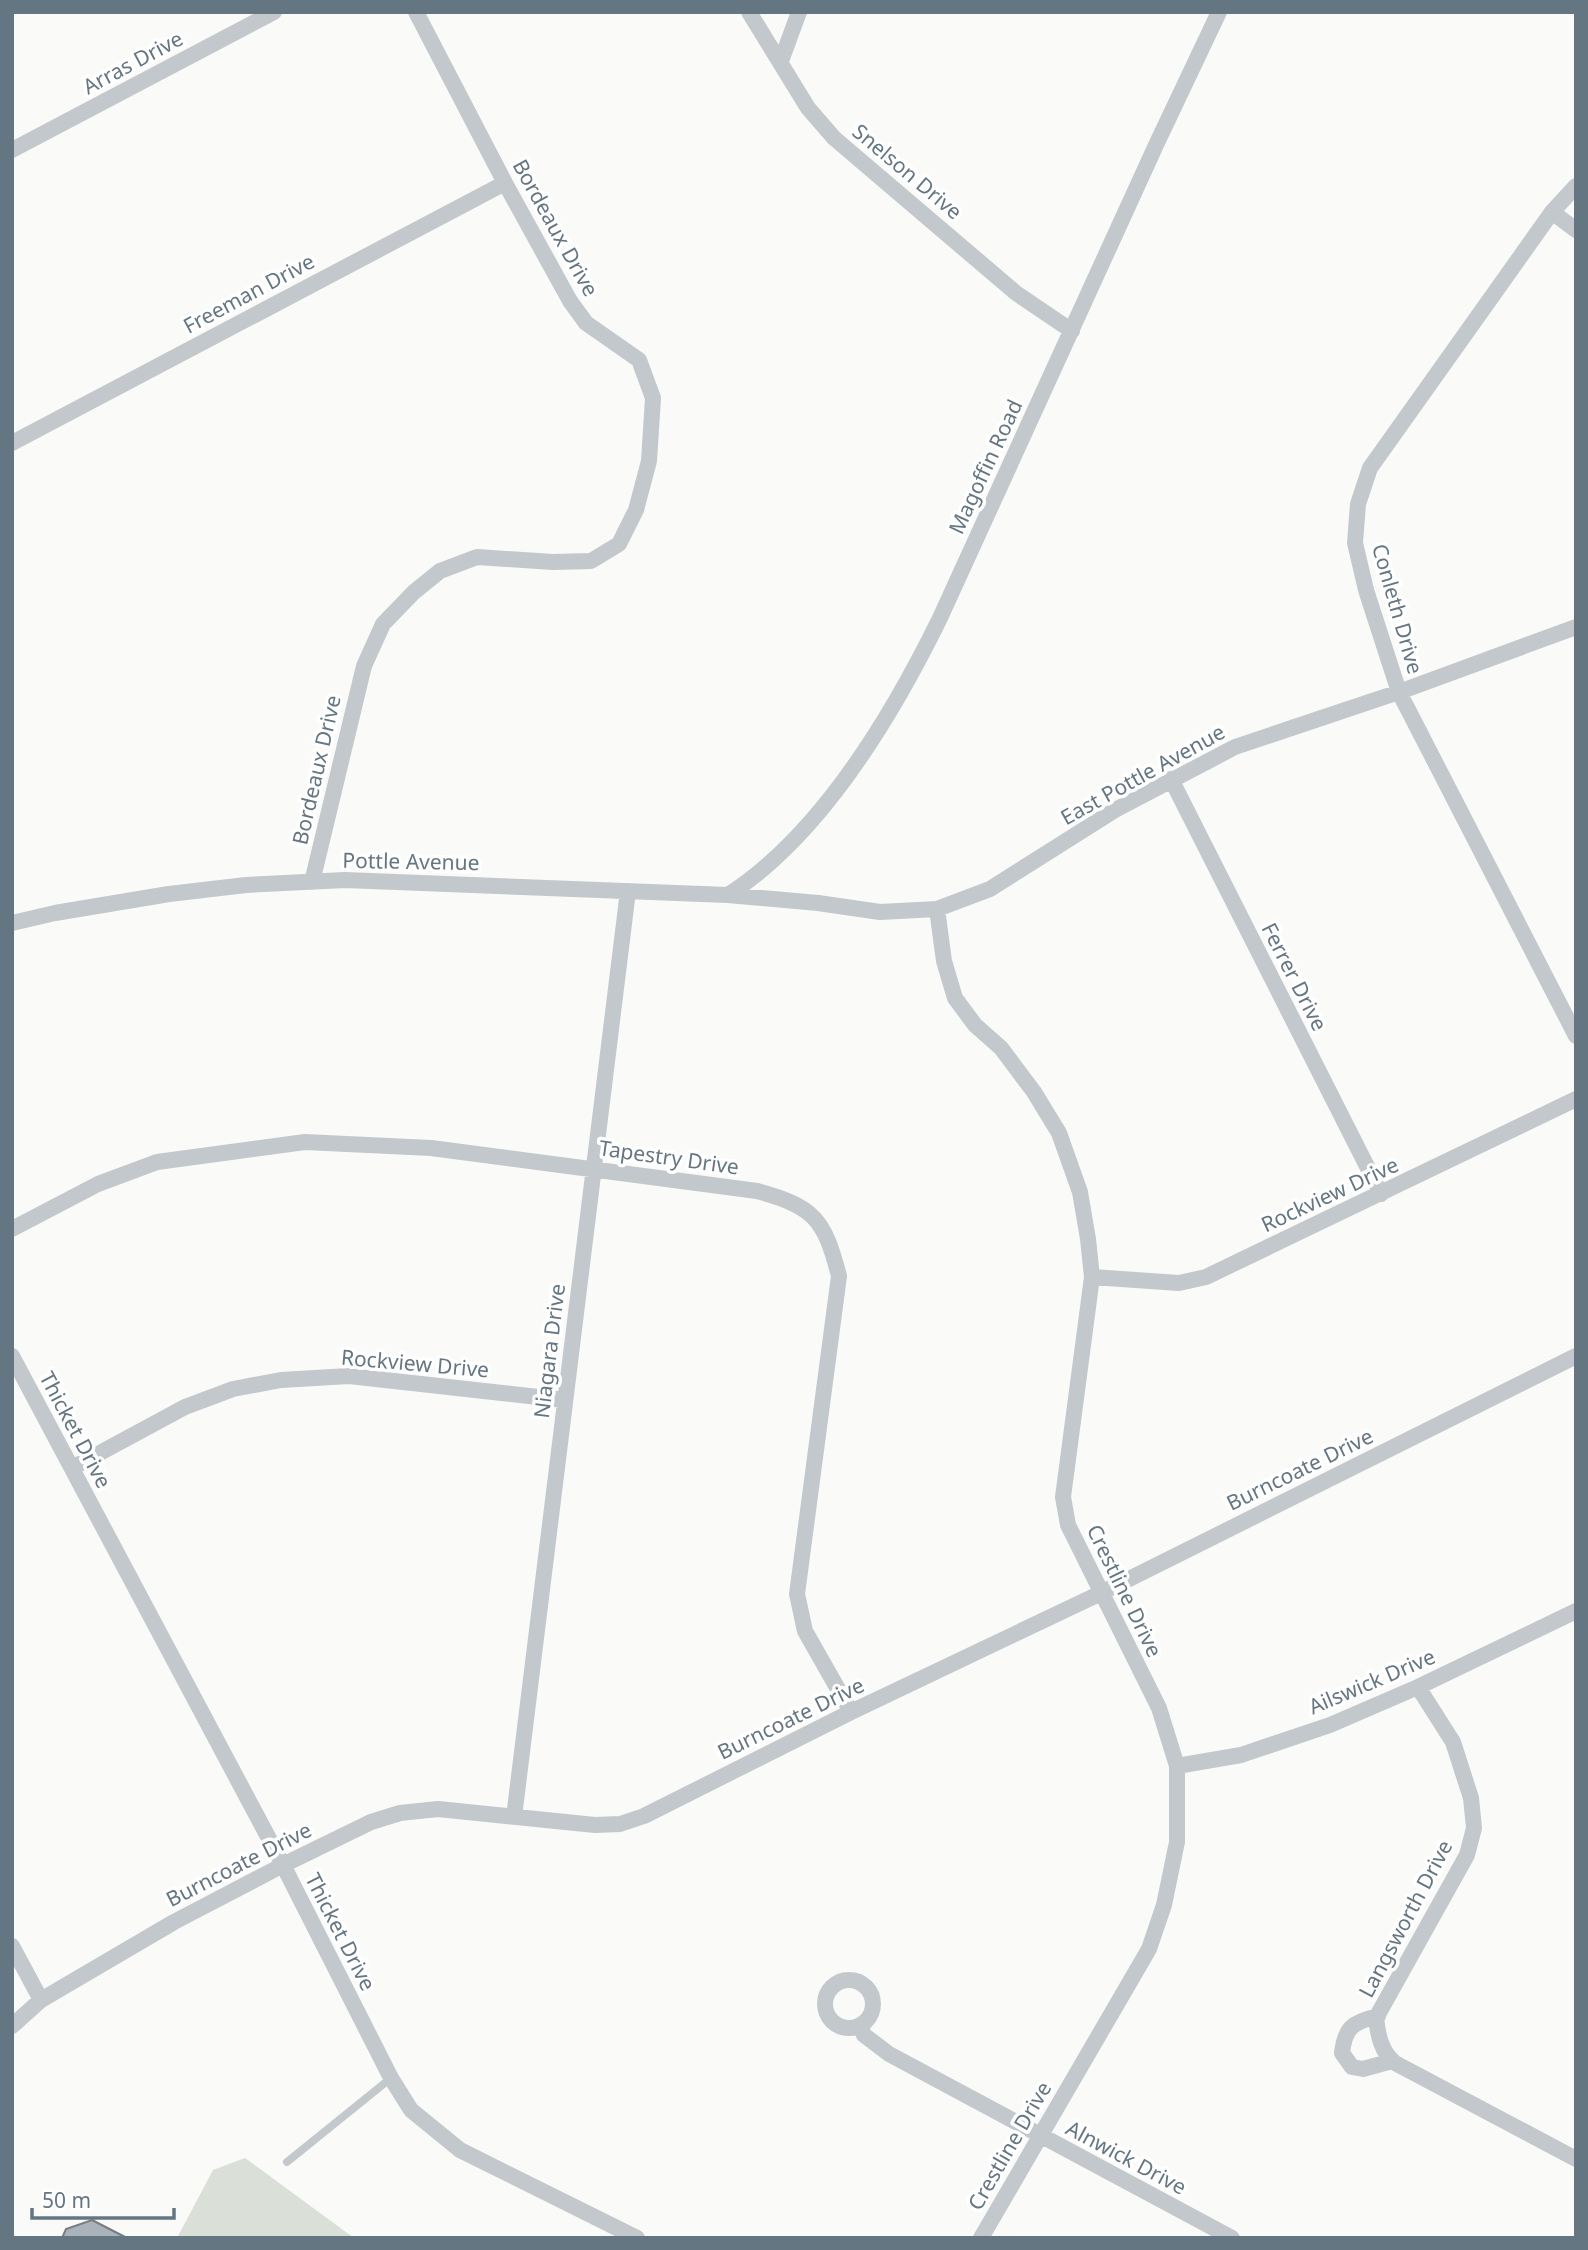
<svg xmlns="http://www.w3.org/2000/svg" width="1588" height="2250" viewBox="0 0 1588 2250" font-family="'Noto Sans',sans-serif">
  <rect width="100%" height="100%" fill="#fafaf8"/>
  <path fill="#dadfd7" d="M245,2158l109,80h-177l36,-68z"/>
  <path fill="#aab3b9" stroke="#777d82" stroke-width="2" d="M92,2220l35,18h-65l4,-9z"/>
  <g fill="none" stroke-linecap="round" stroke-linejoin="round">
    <path stroke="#c3c8cc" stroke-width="8" d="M287,2162l104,-84"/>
    <path stroke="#c3c8cc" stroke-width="16" d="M749,12l59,96 26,30 182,155 56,38
      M781,61l18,-49
      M12,150l262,-138
      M1576,186l-24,26 -182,256 -12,36 -3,39 11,47 33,102 177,344
      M1552,212l24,18
      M12,443l493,-260
      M1171,779l210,415
      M312,882l52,-216 19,-42 31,-32 26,-21 37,-14 76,5 38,-1 28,-17 17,-34 13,-49 4,-63 -14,-38 -53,-37 -16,-22 -65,-118 -89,-171
      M728,895c93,-60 164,-179 212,-277l216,-473 63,-133
      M937,909l7,52 11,37 20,27 26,23 33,44 25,41 21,59 8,47 4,38 -29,220 5,28 91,183 18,58v76l-13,63 -15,44 -168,289
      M12,923l43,-10 114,-19 77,-9 99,-5 383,15 90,8 62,9 57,-3 53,-20 125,-79 120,-63 164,-55 177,-65
      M12,1229l86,-45 59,-22 148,-20 126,6 326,43c57,16 67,27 82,85l-42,318 8,37 46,81
      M1092,1277l87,6 27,-6 370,-178
      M12,1356l271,509 108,213 20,32 49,40 177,88
      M72,1468l113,-61 48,-18 48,-9 68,-4 216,24
      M1418,1687l35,55 18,56 3,30 -7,27 -91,163c2,17 5,34 19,45l181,96
      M1177,1766l64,-11 89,-30 88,-38 158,-76
      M514,1817l114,-926
      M12,1946l29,54
      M825 2004a24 24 0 1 1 48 0a24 24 0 1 1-48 0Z
      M1378,2016c-25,6 -33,11 -36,37l10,14 11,2 29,-8
      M860,2025l4,10 25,19 343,184
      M12,2026l29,-26 133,-78 109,-57 88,-43 29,-9 38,-4 157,16 25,-1 24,-8 207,-104 250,-119 475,-237"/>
  </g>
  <g text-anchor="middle" stroke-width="7" stroke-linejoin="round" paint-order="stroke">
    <g font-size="21" fill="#657683" stroke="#fff">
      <text transform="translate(133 63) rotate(-28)" y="7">Arras Drive</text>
      <text transform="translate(907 172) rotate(40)" y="7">Snelson Drive</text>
      <text transform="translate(555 228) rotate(61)" y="7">Bordeaux Drive</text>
      <text transform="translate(249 294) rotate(-28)" y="7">Freeman Drive</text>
      <text transform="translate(986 467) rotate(-65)" y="7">Magoffin Road</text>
      <text transform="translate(1397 609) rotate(74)" y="7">Conleth Drive</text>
      <text transform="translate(317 770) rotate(-77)" y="7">Bordeaux Drive</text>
      <text transform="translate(1143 775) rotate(-29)" y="7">East Pottle Avenue</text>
      <text transform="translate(411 862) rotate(1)" y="7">Pottle Avenue</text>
      <text transform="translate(1294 977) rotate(63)" y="7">Ferrer Drive</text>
      <text transform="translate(669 1158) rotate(8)" y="7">Tapestry Drive</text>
      <text transform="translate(1330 1195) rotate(-25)" y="7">Rockview Drive</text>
      <text transform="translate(550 1351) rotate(-83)" y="7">Niagara Drive</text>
      <text transform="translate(415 1364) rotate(5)" y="7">Rockview Drive</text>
      <text transform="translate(75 1430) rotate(62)" y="7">Thicket Drive</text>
      <text transform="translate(1300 1470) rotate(-26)" y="7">Burncoate Drive</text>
      <text transform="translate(1124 1591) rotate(64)" y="7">Crestline Drive</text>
      <text transform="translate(1372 1682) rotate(-23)" y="7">Ailswick Drive</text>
      <text transform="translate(791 1719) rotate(-26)" y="7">Burncoate Drive</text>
      <text transform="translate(239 1865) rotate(-27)" y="7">Burncoate Drive</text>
      <text transform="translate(1406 1919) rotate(-62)" y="7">Langsworth Drive</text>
      <text transform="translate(340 1932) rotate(63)" y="7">Thicket Drive</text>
      <text transform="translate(1010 2146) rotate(-60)" y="7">Crestline Drive</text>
      <text transform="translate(1126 2158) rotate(28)" y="7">Alnwick Drive</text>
    </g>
  </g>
  <rect width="1588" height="2250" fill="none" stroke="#657683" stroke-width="28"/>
  <path d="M32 2208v10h142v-10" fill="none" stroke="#657683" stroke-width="3.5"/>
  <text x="42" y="2208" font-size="21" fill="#657683" stroke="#ffffff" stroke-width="5" paint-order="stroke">50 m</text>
</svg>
